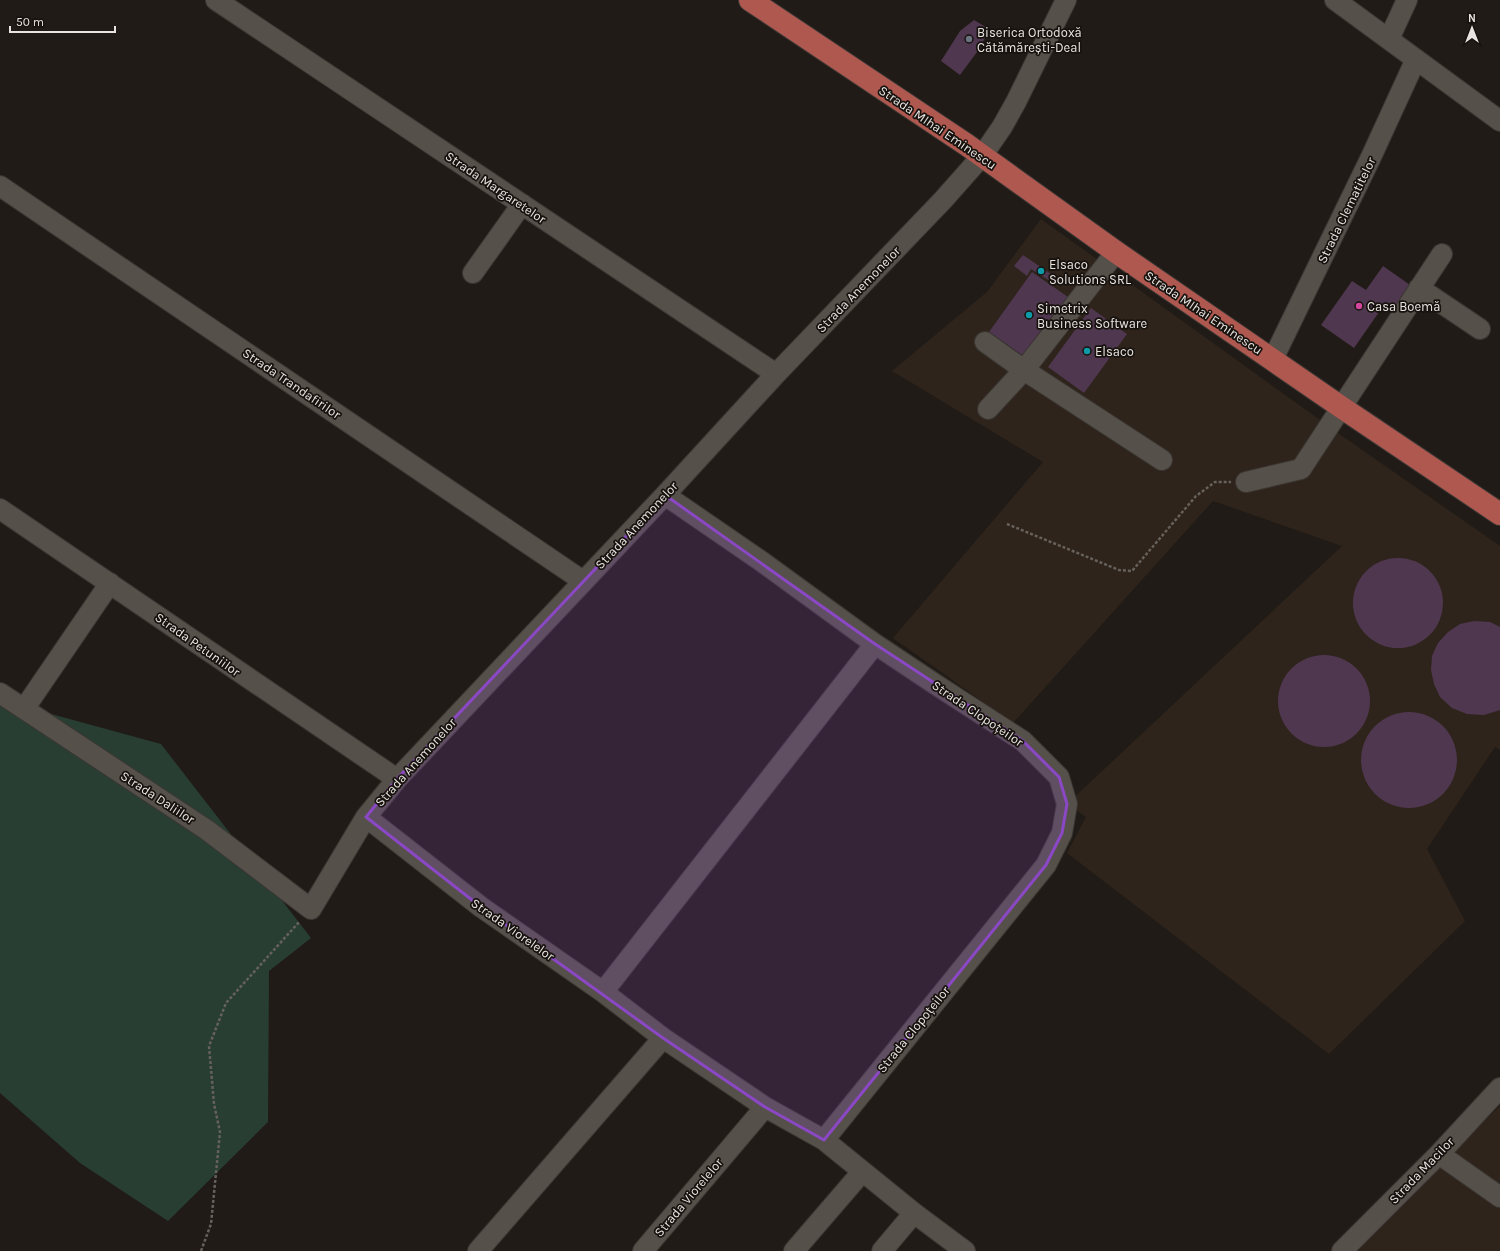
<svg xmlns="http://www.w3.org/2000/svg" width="1500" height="1251" viewBox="0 0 1500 1251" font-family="Karla,sans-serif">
  <rect width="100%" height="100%" fill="#201b16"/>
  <path fill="#2e241b" d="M1041,219l297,214 162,113v204l-5,-3 -68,102 38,72 -136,133 -262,-201 19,-36 -19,-13 275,-258 -129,-45 -200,222 -120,-85 150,-176 -151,-91 95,-79z
    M1500,1106v145h-149z"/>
  <path fill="#283e33" d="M0,700l161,44 150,194 -42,33 -1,151 -100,99 -88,-58 -80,-70z"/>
  <path fill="#4f374f" d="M974,20l15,9 -9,19 -20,27 -19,-14 19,-30z
    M1023,255l28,19 4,6 -2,3 -22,-14 -4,7 -13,-10z
    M1383,266l30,21 -16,23 -11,-8 -32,46 -33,-23 31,-44 14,9z
    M1032,272l36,25 -43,60 -36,-25z
    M1091,308l36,26 -43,59 -36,-26z
    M1353 603a45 45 0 1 1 90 0a45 45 0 1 1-90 0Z
    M1474,621l16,1 10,5v83l-16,5 -17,-1 -15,-6 -12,-11 -6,-13 -3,-14 1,-14 6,-13 10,-11 12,-8z
    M1278 701a46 46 0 1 1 92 0a46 46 0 1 1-92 0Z
    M1361 760a48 48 0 1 1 96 0a48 48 0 1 1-96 0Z"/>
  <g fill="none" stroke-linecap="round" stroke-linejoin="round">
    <g stroke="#3b3734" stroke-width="22">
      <path id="minor" d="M216,0l560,374
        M1335,0l165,121
        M1389,39l18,-39
        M0,186l583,395
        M473,273l49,-69
        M1419,288l61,41
        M985,342l39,28 138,90
        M1273,359l99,-204 44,-96
        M988,409l36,-39 92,-118
        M1246,482l55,-13 141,-215
        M665,495l96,66 114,83 60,40 88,57 36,36 8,27 -5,29 -16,32 -222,275
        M0,509l397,270
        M0,693l207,137 104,79 55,-92 31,-38 268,-284 111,-121 167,-174 39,-44 20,-29 14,-25 50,-102
        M24,709l86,-126
        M366,817l115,90 122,85 60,46 102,69 59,33 90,73 51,38
        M603,992l272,-348
        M1439,1154l61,43
        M478,1251l185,-213
        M643,1251l122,-144
        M794,1251l68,-79
        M882,1251l32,-38
        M1342,1251l97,-97 61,-66"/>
    </g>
    <g stroke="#3b3734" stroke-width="24">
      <path id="major" d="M750,0l217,145 149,107 225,155 159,107"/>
    </g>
    <path stroke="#66615d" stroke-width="2.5" stroke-dasharray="3 2" stroke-linecap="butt" d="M1007,524l112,46 13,1 64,-75 19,-14h16
      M201,1251l10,-27 9,-92 -6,-28 -5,-58 17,-43 74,-82"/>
    <use href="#minor" stroke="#56504a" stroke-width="20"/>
    <use href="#major" stroke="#af5850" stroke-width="22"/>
  </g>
  <path fill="#8b48c4" fill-opacity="0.2" stroke="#8b48c4" stroke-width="3" stroke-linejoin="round" d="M665,495l210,149 148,97 36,36 8,27 -5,29 -16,32 -222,275 -59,-33 -102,-69 -182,-131 -115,-90 31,-38z"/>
  <circle fill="#6b7280" stroke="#17120e" stroke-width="1.5" cx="969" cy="39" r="4"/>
  <g fill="#0f9aa8" stroke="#17120e" stroke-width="1.5">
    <circle cx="1041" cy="271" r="4"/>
    <circle cx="1029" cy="315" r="4"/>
    <circle cx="1087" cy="351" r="4"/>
  </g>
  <circle fill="#d1479c" stroke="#17120e" stroke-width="1.5" cx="1359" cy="306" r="4"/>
  <g text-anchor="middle" stroke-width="3.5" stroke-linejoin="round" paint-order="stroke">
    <g font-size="13" fill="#e8e4e1" stroke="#17120e" text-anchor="start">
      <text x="977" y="37">Biserica Ortodoxă<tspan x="977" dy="15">Cătămărești-Deal</tspan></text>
      <text x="1049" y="269">Elsaco<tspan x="1049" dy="15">Solutions SRL</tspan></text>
      <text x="1367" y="311">Casa Boemă</text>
      <text x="1037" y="313">Simetrix<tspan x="1037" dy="15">Business Software</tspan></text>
      <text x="1095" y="356">Elsaco</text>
    </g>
    <g font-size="13" fill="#e8e4e1" stroke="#17120e">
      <text transform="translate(938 127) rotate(34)" y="5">Strada MIhai Eminescu</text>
      <text transform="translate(496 187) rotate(34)" y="5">Strada Margaretelor</text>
      <text transform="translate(1346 210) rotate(-64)" y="5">Strada Clematitelor</text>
      <text transform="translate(858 289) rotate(-46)" y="5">Strada Anemonelor</text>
      <text transform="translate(1204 312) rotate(34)" y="5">Strada MIhai Eminescu</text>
      <text transform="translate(292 383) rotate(34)" y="5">Strada Trandafirilor</text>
      <text transform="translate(636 525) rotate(-47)" y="5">Strada Anemonelor</text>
      <text transform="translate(198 644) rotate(35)" y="5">Strada Petuniilor</text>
      <text transform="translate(978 713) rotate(34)" y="5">Strada Clopoțeilor</text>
      <text transform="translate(415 762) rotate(-48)" y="5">Strada Anemonelor</text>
      <text transform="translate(158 797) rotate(33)" y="5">Strada Daliilor</text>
      <text transform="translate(513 929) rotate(35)" y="5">Strada Viorelelor</text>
      <text transform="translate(913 1029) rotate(-51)" y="5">Strada Clopoțeilor</text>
      <text transform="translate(1421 1170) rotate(-46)" y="5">Strada Macilor</text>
      <text transform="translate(688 1197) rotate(-50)" y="5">Strada Viorelelor</text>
    </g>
  </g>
  <g transform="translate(1472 28)" stroke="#17120e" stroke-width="3" paint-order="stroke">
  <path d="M0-3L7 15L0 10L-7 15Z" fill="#e8e4e1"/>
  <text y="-6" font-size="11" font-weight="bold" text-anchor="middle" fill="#e8e4e1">N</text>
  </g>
  <path d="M10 26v6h105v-6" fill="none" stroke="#e8e4e1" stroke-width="2"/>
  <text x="16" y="26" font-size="12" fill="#e8e4e1" stroke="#17120e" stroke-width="3" paint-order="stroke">50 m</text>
</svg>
